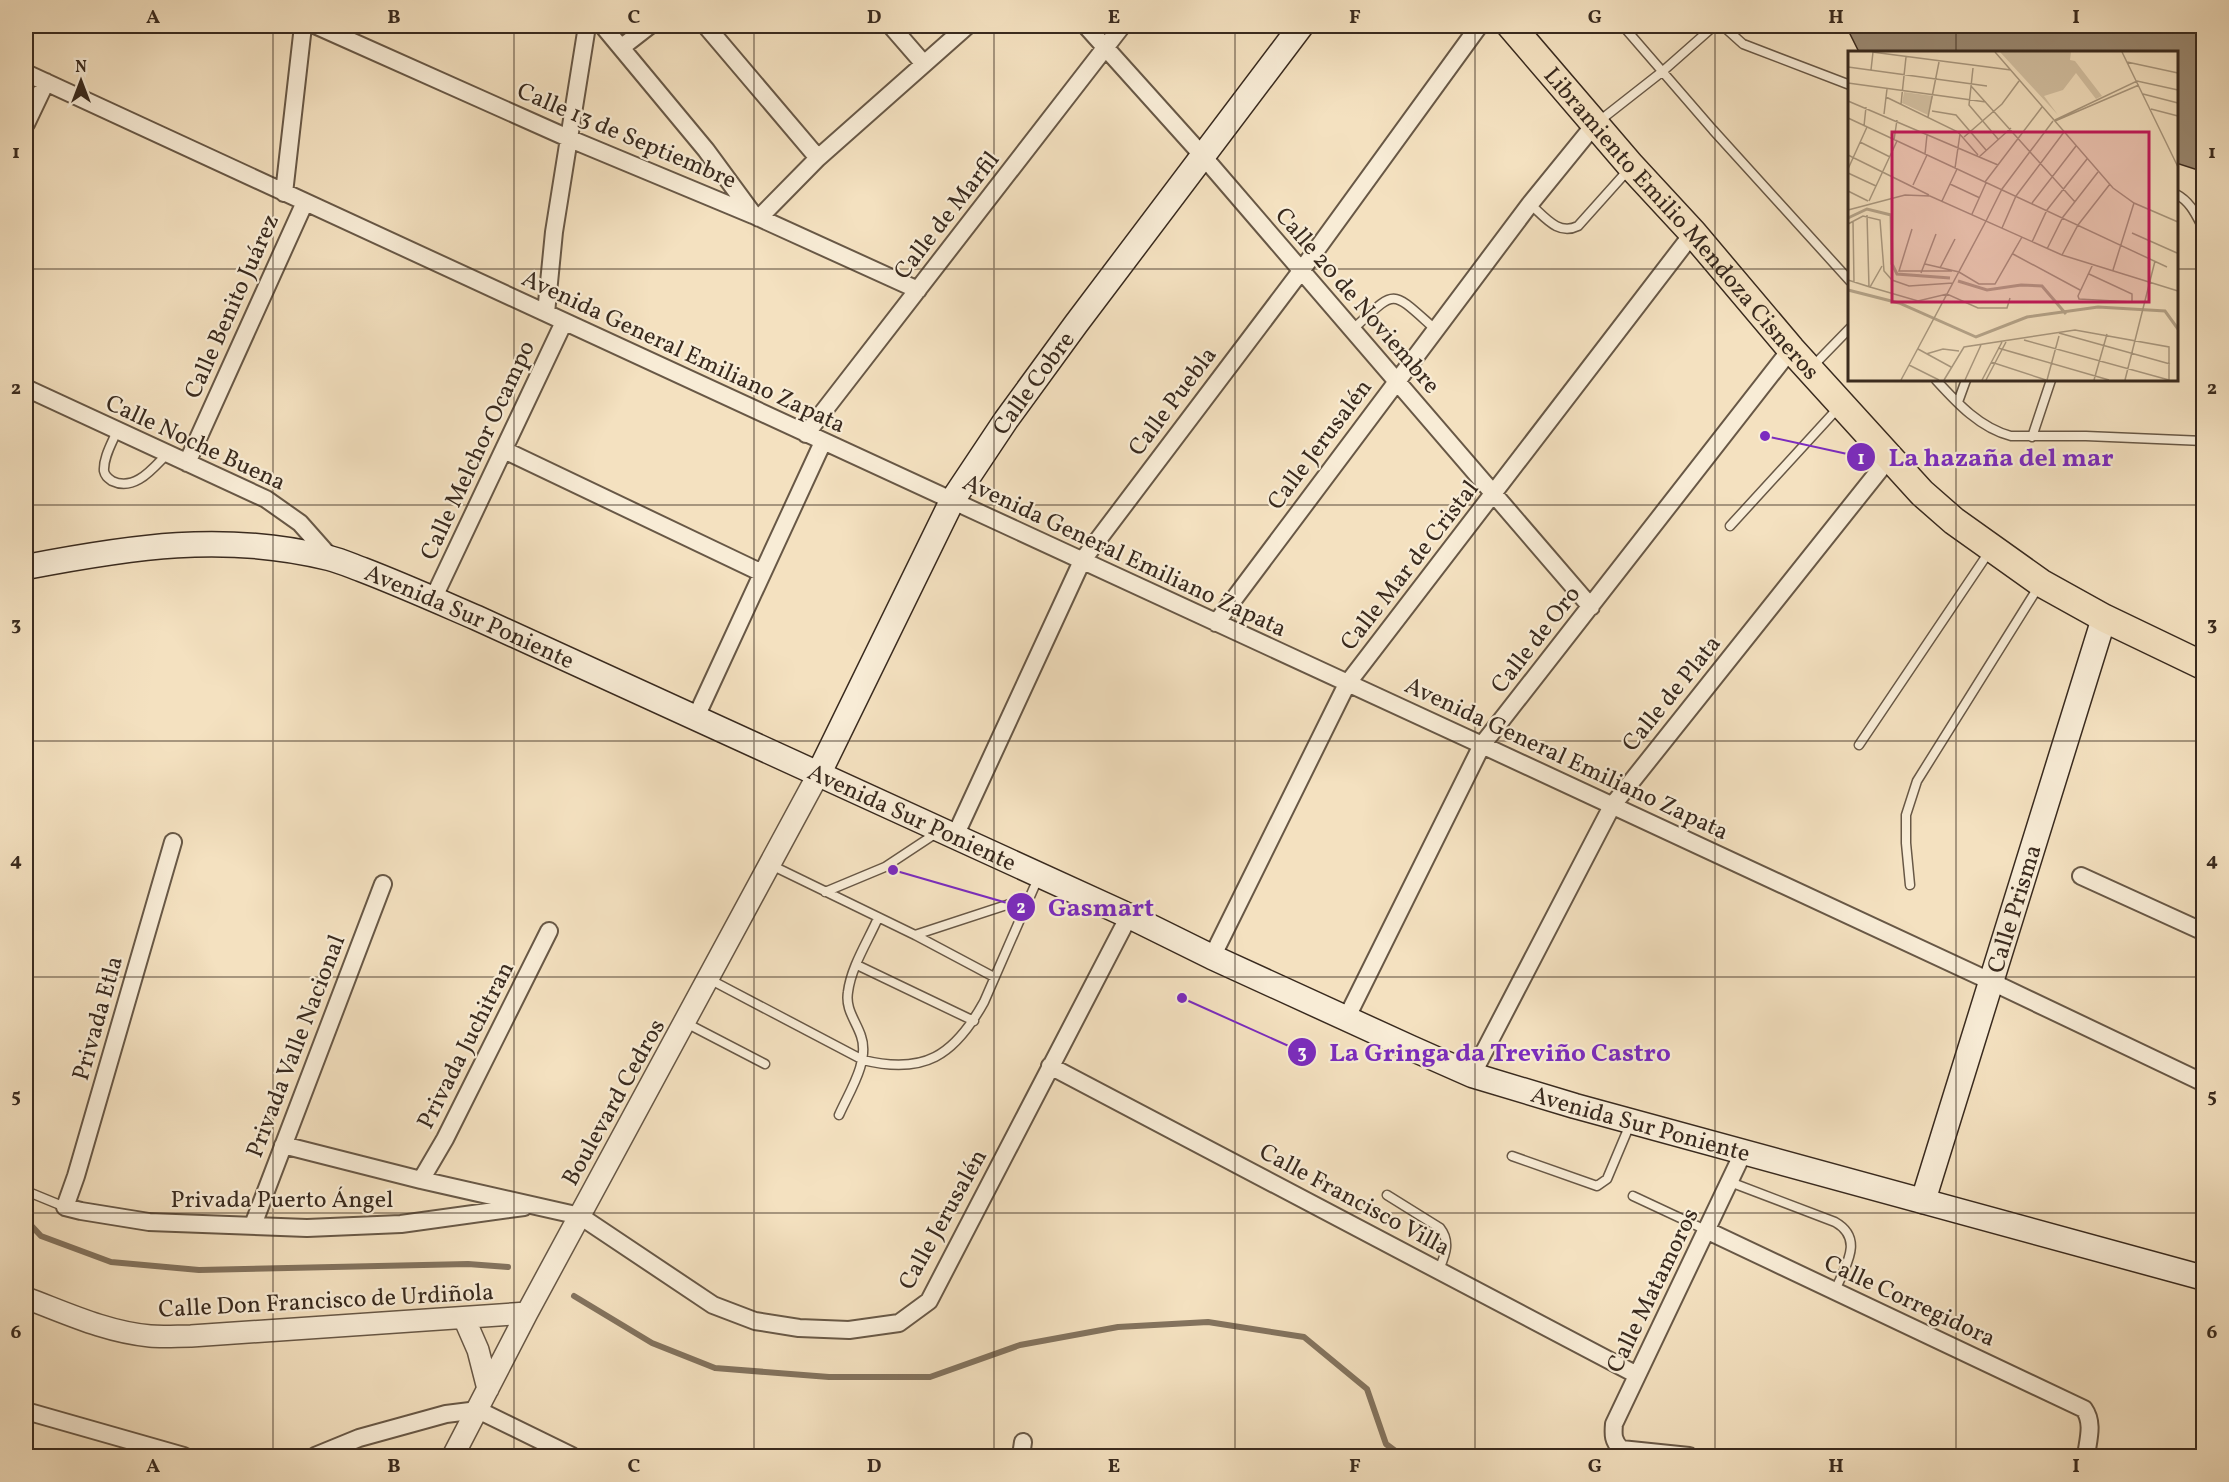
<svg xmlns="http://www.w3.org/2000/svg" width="2229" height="1482" viewBox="0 0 2229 1482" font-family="Vollkorn,serif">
  <rect width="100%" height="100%" fill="#f4e1c0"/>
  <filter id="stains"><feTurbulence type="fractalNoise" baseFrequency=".00333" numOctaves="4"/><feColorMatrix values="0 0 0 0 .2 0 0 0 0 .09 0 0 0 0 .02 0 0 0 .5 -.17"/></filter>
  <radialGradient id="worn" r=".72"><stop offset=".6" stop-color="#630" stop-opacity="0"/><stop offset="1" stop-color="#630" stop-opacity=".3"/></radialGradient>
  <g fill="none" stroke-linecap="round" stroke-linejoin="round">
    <path stroke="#83735e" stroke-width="6" d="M26,1220l15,16 70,26 88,8 269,-6 40,3
      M574,1296l78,47 63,25 114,9h101l90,-32 98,-18 90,-5 96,15 63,52 19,55 16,12"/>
  </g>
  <path fill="#9a8972" stroke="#392a1e" stroke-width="1.5" d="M1846,26h358v146l-28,-9v-111h-317z"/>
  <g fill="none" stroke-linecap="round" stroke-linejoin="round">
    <g stroke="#685846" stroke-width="11">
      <path id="service" d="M1623,26l90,104 137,151
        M1723,26l20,18 107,41
        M1598,122l65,-51 51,-45
        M2176,194c15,8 20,21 28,36
        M1530,204c15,13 28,32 48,22l51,-57
        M1352,330c45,-41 37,-42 83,-1
        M1813,366l37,-38
        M1936,380c21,23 44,48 75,56h75l118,5
        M1958,402l8,-22
        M117,431c-5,12 -14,27 -13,40 1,5 4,7 8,10 23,11 41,-13 55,-27
        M2032,437l19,-57
        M1730,526l109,-119
        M1859,745l130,-193
        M771,865l144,70 79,42
        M1910,885l-4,-42v-28l11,-34 122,-195
        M825,892l60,-25 53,-35
        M915,935l113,-37
        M857,965l117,56
        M709,979l154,81c61,15 91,-4 121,-58l55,-126
        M686,1023l79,41
        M839,1115c10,-23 31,-54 22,-79 -5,-15 -16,-27 -13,-44 3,-25 20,-51 30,-74
        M1512,1156l85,30 10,-7 24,-57
        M1730,1182l105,40c30,17 10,44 0,69
        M26,1191l39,16
        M1387,1195l53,33c11,14 5,27 -1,42
        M1633,1196l75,35"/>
    </g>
    <g stroke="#685846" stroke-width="20">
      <path id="minor" d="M317,26l251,112 185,77 165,75
        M603,26l103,124 47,64
        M706,26l112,132
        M891,26l33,38
        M1086,26l116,129 389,452
        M622,47l27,-21
        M26,73l1456,672 510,237 212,101
        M26,124l20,-42
        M284,193l19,-167
        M759,218l59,-60 149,-132
        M546,313l8,-81 33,-206
        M26,388l240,111 34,24 31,35
        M806,434l316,-408
        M504,450l258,123
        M187,463l118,-261
        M433,599l131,-277
        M1216,623l314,-419 65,-80
        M696,717l127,-275
        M955,836l127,-275 219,-290 178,-245
        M173,842l-97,334 -11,31 16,4 68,11 158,6 94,-4 123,-17
        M2081,876l123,56
        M1212,957l135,-273 346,-451
        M1346,1019l136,-274 309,-396
        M1050,1066l587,309
        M1472,1075l140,-269 278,-349
        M283,1145l138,35 159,36 133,89 42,16 44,7 50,2 50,-7 30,-22 200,-385
        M421,1180l24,-41 104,-208
        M253,1225l130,-341
        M1708,1231l376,178c10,14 4,31 2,47
        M26,1411l158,45
        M315,1456l44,-18 87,-24 32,-4 94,46
        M1021,1456l2,-14
        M1689,1456l-68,-7c-8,-8 -8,-14 -7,-25l129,-271"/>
    </g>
    <g stroke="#685846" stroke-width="24">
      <path id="tertiary" d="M26,1298c40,15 80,34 124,38 13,1 28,0 41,0l336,-23
        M464,1318l14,32 10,39
        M453,1456l74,-143 292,-540"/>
    </g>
    <g stroke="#392a1e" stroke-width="27">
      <g id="secondary">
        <path id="s1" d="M26,567c104,-20 198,-35 303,-9 12,3 23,8 34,12 39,15 77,32 114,48l652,298 83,41 199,91 61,27 103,31 629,172"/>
        <path id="s2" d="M819,773l133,-272 54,-81 70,-96 225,-298"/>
        <path id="s3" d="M1923,1201l181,-583"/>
      </g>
    </g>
    <g stroke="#392a1e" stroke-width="30">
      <g id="primary">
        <path id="s4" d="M1511,26l120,140 62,67 98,116 131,144 32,28 87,62 63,35 100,48"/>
      </g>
    </g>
    <use href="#service" stroke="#f8ecd6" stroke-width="8"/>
    <use href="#minor" stroke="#f8ecd6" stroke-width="16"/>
    <use href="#tertiary" stroke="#f8ecd6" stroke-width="21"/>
    <use href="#secondary" stroke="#f8ecd6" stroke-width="24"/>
    <use href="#primary" stroke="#f4e1c0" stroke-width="27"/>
  </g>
  <path fill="none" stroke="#392a1e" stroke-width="1.5" stroke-opacity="0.55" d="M273,26v1430M514,26v1430M754,26v1430M994,26v1430M1235,26v1430M1475,26v1430M1715,26v1430M1956,26v26M26,269h1824M2176,269h28M1956,380v1076M26,505h2178M26,741h2178M26,977h2178M26,1213h2178"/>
  <g text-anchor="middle" stroke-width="4.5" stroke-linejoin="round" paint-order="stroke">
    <g font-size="24" fill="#392a1e" stroke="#f8ecd6">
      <text transform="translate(627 135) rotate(23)" y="8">Calle 13 de Septiembre</text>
      <text transform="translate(946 215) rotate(-52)" y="8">Calle de Marfil</text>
      <text dy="8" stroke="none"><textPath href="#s4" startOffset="261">Libramiento Emilio Mendoza Cisneros</textPath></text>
      <text transform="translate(1358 300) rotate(49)" y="8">Calle 20 de Noviembre</text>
      <text transform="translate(231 306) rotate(-66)" y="8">Calle Benito Juárez</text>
      <text transform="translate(684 351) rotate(25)" y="8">Avenida General Emiliano Zapata</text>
      <text dy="8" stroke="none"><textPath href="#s2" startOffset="446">Calle Cobre</textPath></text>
      <text transform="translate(1172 401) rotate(-53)" y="8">Calle Puebla</text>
      <text transform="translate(196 442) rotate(25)" y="8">Calle Noche Buena</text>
      <text transform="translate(1319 444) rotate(-53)" y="8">Calle Jerusalén</text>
      <text transform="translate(477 450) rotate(-65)" y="8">Calle Melchor Ocampo</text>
      <text transform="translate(1125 555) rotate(25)" y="8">Avenida General Emiliano Zapata</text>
      <text transform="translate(1409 565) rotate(-52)" y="8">Calle Mar de Cristal</text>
      <text dy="8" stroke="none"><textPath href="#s1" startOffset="458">Avenida Sur Poniente</textPath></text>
      <text transform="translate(1535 639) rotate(-52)" y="8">Calle de Oro</text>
      <text transform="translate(1671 693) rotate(-51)" y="8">Calle de Plata</text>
      <text transform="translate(1567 758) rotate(25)" y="8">Avenida General Emiliano Zapata</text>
      <text dy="8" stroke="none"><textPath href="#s1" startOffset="944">Avenida Sur Poniente</textPath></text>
      <text dy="8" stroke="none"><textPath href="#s3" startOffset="306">Calle Prisma</textPath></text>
      <text transform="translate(97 1018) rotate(-74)" y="8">Privada Etla</text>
      <text transform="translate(465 1045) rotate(-63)" y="8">Privada Juchitran</text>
      <text transform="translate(295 1046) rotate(-69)" y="8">Privada Valle Nacional</text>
      <text transform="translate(613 1102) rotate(-61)" y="8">Boulevard Cedros</text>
      <text dy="8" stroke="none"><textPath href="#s1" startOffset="1736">Avenida Sur Poniente</textPath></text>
      <text x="282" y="1207">Privada Puerto Ángel</text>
      <text transform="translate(1355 1199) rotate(28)" y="8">Calle Francisco Villa</text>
      <text transform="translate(942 1219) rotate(-61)" y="8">Calle Jerusalén</text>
      <text transform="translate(1652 1290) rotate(-64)" y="8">Calle Matamoros</text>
      <text transform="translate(326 1300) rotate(-3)" y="8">Calle Don Francisco de Urdiñola</text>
      <text transform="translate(1910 1300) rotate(25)" y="8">Calle Corregidora</text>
    </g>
  </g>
  <g transform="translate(1848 51)">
    <rect width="330" height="330" fill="#f4e1c0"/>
    <path d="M152,1h71l-1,8 5,1 27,35 -6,3 -20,-26 -13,17 -19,6 14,19zM56,41l29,4 -5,19 -26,-12z" fill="#d4c2a4"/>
    <path fill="none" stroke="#b4a389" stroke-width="3" d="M0,167l19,-9 24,6 1,49 5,10 53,4M110,230l29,9 34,-5 21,1 24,28M0,239l51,13 77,34 51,-20 71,-10 67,4 13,18"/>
    <path fill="none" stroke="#a9987f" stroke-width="1.5" d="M24,1l139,18M147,1l118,136 21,15 44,19M274,1l56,115M279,11l51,11M0,16l139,19M125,17l-4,37 29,34M23,19l2,-18M0,32l138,19M123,35l104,116M295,43l35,9M38,46l72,35 20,23M0,50l150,64M53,53l5,-47M303,58l27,7M84,60l24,4 30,35M36,63l3,-25M80,66l11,-55M0,67l319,149M207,69l82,-39 41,9M207,70l84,-36M16,75l2,-19M116,86l38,-33 17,-23M46,89l3,-20M12,91l30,15M77,103l2,-19M0,104l81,40M131,106l32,-29M107,117l5,-34M0,118l19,-42M0,122l28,13M137,131l57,-75M102,133l30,14M65,134l14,-30M0,140l20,10M21,150l28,-60M94,150l15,-32M184,152l44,-57M0,159l57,-15 25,1 132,59 116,36M124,163l14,-31M19,164l2,72M5,170l1,62M138,170l16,-32 51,-68M0,173l15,-8 17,4 4,51 8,9 17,6 44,-3M154,177l14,-32 48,-64M64,178l-13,42h53M284,182l45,20M184,191l15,-32 40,-51M199,198l16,-32 35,-45M165,203l67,36M214,204l16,-30 32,-41M77,213l34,8 20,12h16l27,-47M92,217l15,-29M265,219l21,-67M73,222l15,-39M241,223l43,20v8l-53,-3 -1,-3 15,-32M0,229l22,7 12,-21M22,236l48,14 29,-7 31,14h29l3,-10M211,282l111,31M176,289l145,40M150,297l111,32M70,298l33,18M78,303l17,-5 16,2M143,311l55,18M61,314l30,15M53,329l85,-159M96,329l20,-33 111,-17 94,17v33M117,329l16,-35M134,329l20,-38M138,329l20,-38M199,329l12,-44M246,329l13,-46M277,329l30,-119"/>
    <path fill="#c2185b" fill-opacity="0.15" stroke="#c2185b" stroke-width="3" d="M44,81h257v170h-257z"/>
    <rect width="330" height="330" fill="none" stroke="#392a1e" stroke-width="3"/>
  </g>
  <path fill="none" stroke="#7b2cbf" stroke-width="2" d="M1765 436L1861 457M893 870L1021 907M1182 998L1302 1052"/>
  <g fill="#7b2cbf" stroke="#f8ecd6" stroke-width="2">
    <circle cx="1765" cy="436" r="6"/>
    <circle cx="893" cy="870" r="6"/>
    <circle cx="1182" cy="998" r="6"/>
    <circle cx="1861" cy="457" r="15"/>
    <circle cx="1021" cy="907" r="15"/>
    <circle cx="1302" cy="1052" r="15"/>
  </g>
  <g font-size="18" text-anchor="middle" font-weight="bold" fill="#fff">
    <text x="1861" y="464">1</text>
    <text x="1021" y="913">2</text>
    <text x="1302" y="1058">3</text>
  </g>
  <g font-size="26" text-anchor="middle" font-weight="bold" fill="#7b2cbf" stroke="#f8ecd6" stroke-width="4.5" stroke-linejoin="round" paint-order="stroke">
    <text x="2001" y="466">La hazaña del mar</text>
    <text x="1101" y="916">Gasmart</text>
    <text x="1500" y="1061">La Gringa da Treviño Castro</text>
  </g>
  <rect width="2229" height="1482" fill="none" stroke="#f4e1c0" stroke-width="66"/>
  <g transform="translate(81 81)" stroke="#f8ecd6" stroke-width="4.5" paint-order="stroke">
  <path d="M0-4.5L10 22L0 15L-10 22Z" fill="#392a1e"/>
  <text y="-9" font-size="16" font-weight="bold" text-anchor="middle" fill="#392a1e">N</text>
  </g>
  <rect x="33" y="33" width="2163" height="1416" fill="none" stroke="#392a1e" stroke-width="2"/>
  <g font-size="20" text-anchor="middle" font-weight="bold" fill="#392a1e">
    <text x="153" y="23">A</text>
    <text x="394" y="23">B</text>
    <text x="634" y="23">C</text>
    <text x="874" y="23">D</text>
    <text x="1114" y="23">E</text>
    <text x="1355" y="23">F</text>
    <text x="1595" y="23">G</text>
    <text x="1836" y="23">H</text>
    <text x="2076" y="23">I</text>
    <text x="16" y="158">1</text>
    <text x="2212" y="158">1</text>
    <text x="16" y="394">2</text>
    <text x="2212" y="394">2</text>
    <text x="16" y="630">3</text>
    <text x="2212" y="630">3</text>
    <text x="16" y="866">4</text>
    <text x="2212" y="866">4</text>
    <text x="16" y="1102">5</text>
    <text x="2212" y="1102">5</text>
    <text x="16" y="1338">6</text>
    <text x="2212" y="1338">6</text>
    <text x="153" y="1472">A</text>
    <text x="394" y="1472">B</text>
    <text x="634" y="1472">C</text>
    <text x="874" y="1472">D</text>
    <text x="1114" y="1472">E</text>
    <text x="1355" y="1472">F</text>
    <text x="1595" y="1472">G</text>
    <text x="1836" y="1472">H</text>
    <text x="2076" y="1472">I</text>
  </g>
  <rect width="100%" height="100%" filter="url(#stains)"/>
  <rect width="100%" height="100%" fill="url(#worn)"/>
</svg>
